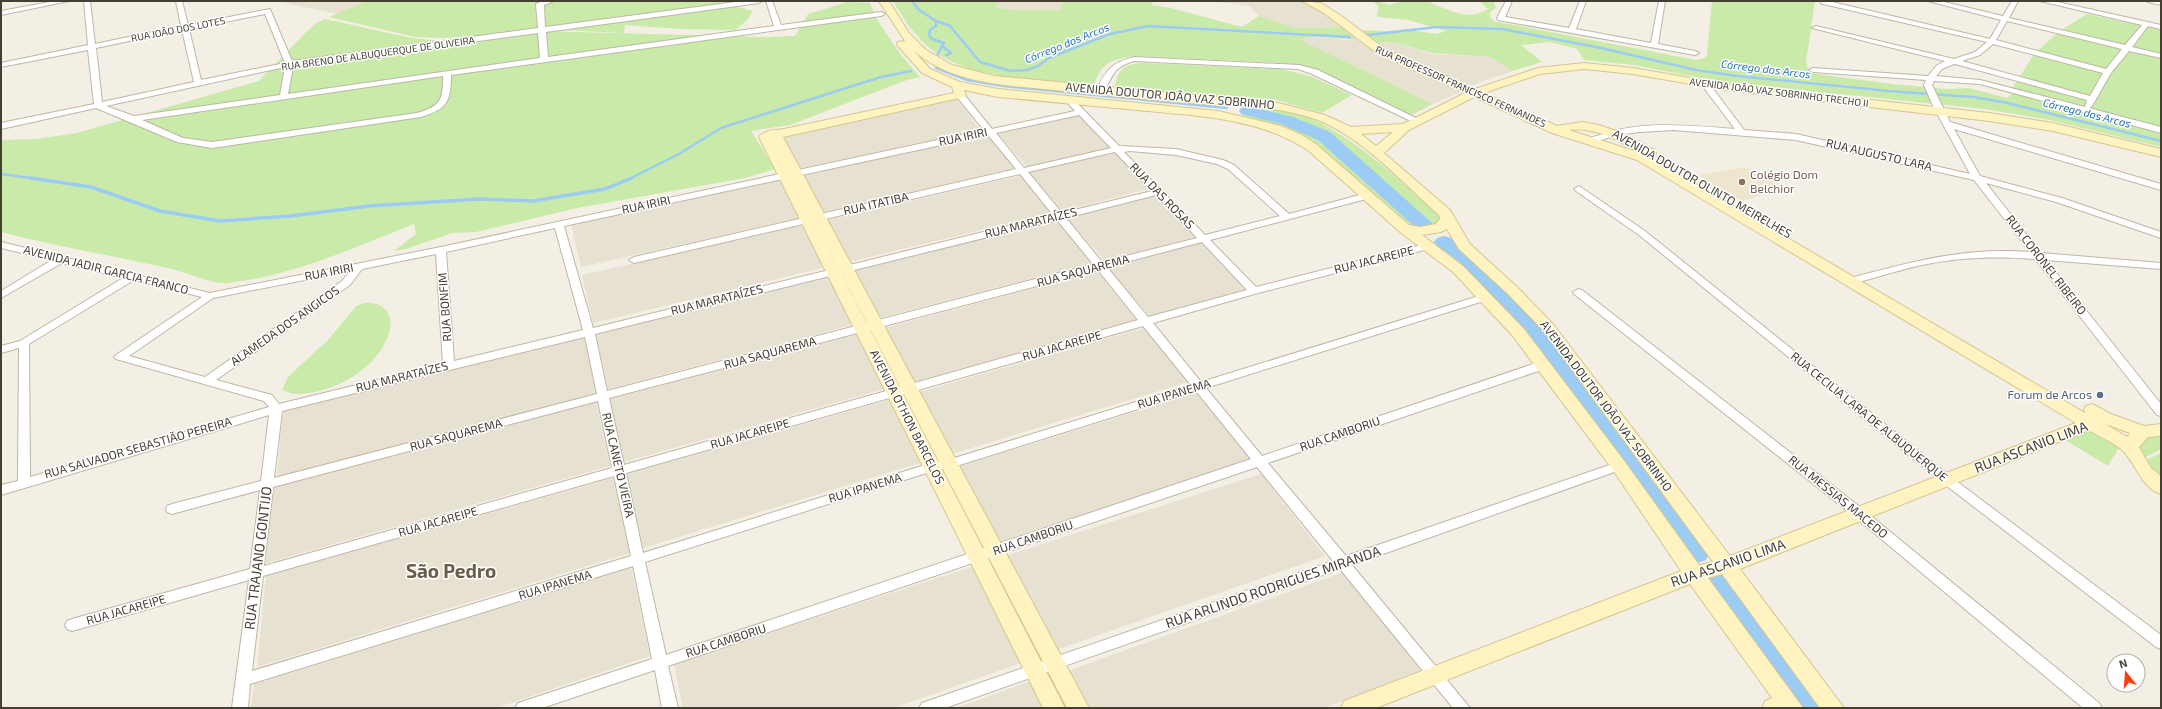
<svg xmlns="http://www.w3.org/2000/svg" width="2162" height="709" viewBox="0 0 2162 709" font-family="'Exo 2',sans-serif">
  <rect width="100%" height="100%" fill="#f3efe4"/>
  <path fill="#e7e1d1" d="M275,1h92l-29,13z
    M998,1h64l-1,9h-44l-21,-2z
    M1222,1h78l23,10 20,16 -48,1 -36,-12 -10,-10 -28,-4z
    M1307,37l25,1 11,2 13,-1 20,12 87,40 -30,13 -134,-64z
    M1372,42l25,1 35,11 58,3 22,14 -45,16 -83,-38z
    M956,99l25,31 -185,39 -18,-34z
    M1079,113l34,34 -86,20 -31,-35z
    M987,134l28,34 -192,44 -20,-38z
    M1115,151l37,37 -89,23 -34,-39z
    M1020,176l31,37 -202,49 -22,-42z
    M779,179l19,39 -217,49 -10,-43z
    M1156,194l42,42 -93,25 -39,-44z
    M1056,219l36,44 -213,55 -27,-49z
    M802,225l21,43 -230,55 -11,-48z
    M1202,242l47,46 -98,29 -43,-49z
    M1099,271l39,48 -223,63 -30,-54z
    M828,277l24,48 -244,64 -12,-55z
    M1144,328l44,54 -236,72 -33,-62z
    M857,334l27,55 -260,73 -14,-63z
    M584,337l13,57 -320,83 6,-66z
    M1196,393l57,65 -257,85 -38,-76z
    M889,400l31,63 -277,85 -17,-74z
    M596,401l14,65 -344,97 7,-77z
    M1261,474l64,82 -272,95 -48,-95z
    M613,478l17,75 -373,114 9,-91z
    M974,566l47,97 -128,45h-210l-9,-44z
    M631,567l19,89 -154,52h-245l3,-24z
    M1344,572l76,98 -96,38h-235l-19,-38z
    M1030,681l13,27h-87z"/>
  <path fill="#ede5cc" d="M1746,167l40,22 -45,12 -42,-26z"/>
  <path fill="#caeaaa" d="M367,1h374l-3,1 1,5 14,4 -6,9 -12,10 -56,-1 -54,-4 -1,8 -85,-4 -52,7 -43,2 -29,-1 -86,-20z
    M893,1h105l-2,7 21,2h44l1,-9h83l8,1 -2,3 20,3 71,19 17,-11 36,12 48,-1 13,12c-18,2 -40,-7 -56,1l133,64 -22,11 -92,-44 -18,-5 -19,-3 -149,-7c-22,4 -32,7 -39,29 -50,-5 -123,-4 -163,-36 -16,-12 -28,-31 -38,-48z
    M1405,1c7,1 15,-1 21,0 21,7 40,22 62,8l-9,-8h15l2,6 -7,7 4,7 203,39 9,-2 2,-3 5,-54h103l-9,61 3,11 84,11 54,5 22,-1 38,10 5,-4 1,-7 22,-34 25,-22 27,-17 74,16v117l-111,-27 -65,-11 -263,-27 -89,-17 -49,-5 -7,-11 -28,-7 -28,3 21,17 -30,9 -22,-14 -58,-4 -35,-10 -25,-1 -13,-12 28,1 20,-2 29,5 11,-3 -39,-11 -30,-3 -1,-3 2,-7 -5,-5h6l9,3z
    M848,2l22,1 6,15 24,36 20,23 -16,4 -114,44 -39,6 24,38 -30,9 -168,30 -101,24 -24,1 -46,16 -12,2 22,-17 -2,-10c-61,24 -121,52 -187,59 -12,2 -42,-11 -55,-14 -57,-13 -114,-22 -171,-37v-92l35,-1 41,-6 182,-52 46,-48 10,-9 10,-5 86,19 30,3 97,-10 223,6 34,-1 13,-22z
    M1144,63l136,6 30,7 42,19 -30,18 -49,-14 -56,-1 -102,-11c3,-19 10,-23 29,-24z
    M1250,105c12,2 25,2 37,5 54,13 112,70 154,107l-1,10h-30l-99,-87 -38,-16 -31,-8 3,-9z
    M364,303c4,0 11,0 15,2 6,2 9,8 11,14 2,6 -1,14 -3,20 -14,32 -53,53 -87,55 -5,1 -12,-2 -18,-4l6,-13 41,-38 27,-33z
    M2090,428l30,18 -12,20 -43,-26z
    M2161,430v19l-23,12 -4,-21z
    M2161,453v33l-21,-23z"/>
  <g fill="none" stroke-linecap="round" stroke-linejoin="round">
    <path stroke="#9cccf3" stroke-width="2.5" d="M912,1l7,9 17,11 14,5 30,36 31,9 16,-1 11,-4 11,-8 61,-24 38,-8 202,11
      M936,21v5l-6,4 -1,5 3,4 12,4 -2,3 9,7 -5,2
      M1368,35l69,-8 65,2 99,19 95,22 41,6 151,15 85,6 30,5 158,39
      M936,58l6,-12
      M936,68l31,12 37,6 223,22
      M1,174l37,5
      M629,179l50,-25 42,-26 160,-51 30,-6"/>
    <path stroke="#9cccf3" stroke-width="3.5" d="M31,178l60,9 69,24 60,10 71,-5 78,-10 111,-7 53,2 72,-12 27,-11"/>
    <path fill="#9cccf3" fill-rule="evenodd" d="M1247,106l46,11 37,15 102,91 -3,4 -7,2 -7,-2 -97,-87 -37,-16 -40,-10 -2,-3 2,-3z
      M1444,236l7,2 53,49 32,33 170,226 4,7 -4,7 -9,3 -9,-3 -168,-230 -30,-35 -53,-49 -3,-4 3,-4z
      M1718,572l10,4 93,123 4,9h-32l-85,-118 -4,-7 4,-7z"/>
    <g stroke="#beb7a6" stroke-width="2">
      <path id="street" d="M55,1h14l-68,14v-4z
        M84,1h6l5,43 86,-18 -5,-25h6l6,24 82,-16 22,52 246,-33 -2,-24 7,-3h11l-10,4 1,22 198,-26h19l-3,2 -213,29 2,25 226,-31 -8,-25h6l9,24 100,-13 4,2 -4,2 -430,59c0,27 -4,34 -30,42l-209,31 -35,-6 -81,-34 -95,21v-6l93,-19 -6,-54 -87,17v-4l87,-18zM265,14l20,49 -84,17 -12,-51zM182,30l12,52 -92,20 -6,-54zM538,33l2,25 -252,36 5,-28zM285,67l-5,28 -146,21 -28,-10zM443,76c0,24 -2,30 -26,37l-205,29 -29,-4 -41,-18z
        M1506,1h6l-7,16 64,11 11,-27h6l-10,28 75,14 8,-42h6l-7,43 37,7 4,2 -4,2 -197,-35 -1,-2z
        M1820,1h8l162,38 11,-19 -73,-19h12l63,15 9,-15h6l-9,17 116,27 17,-20 -102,-24h13l108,24v4l-13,-3 -16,21 29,7v4l-32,-7 -18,22 -19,33 -3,2 72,19v6l-181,-49 -46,-3 -2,4 18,37 211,62v6l-207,-61 26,47 82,22 99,34v6l-105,-36 -70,-19 55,70 120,10v6l-115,-9 115,144v12l-4,-1 -122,-156c-38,-3 -75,-2 -113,6 -24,5 -47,13 -71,19l-4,-1 -1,-2 1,-2c64,-17 116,-32 183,-27l-56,-72 -178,-40 -122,-10 -34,2 -24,3 -26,9 -4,-3c4,-4 11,-5 17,-7 43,-14 88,-8 132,-5l-34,-45 4,-2h3l36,48 52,4 174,40 -37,-68 -9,-21 2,-5 -113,-8 -4,-2 4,-2 115,8 8,-10 9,-5 -133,-33 4,-2 138,33 21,-7 12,-10 -164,-38 -2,-1zM2007,21l115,28 -16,20 -110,-29zM1993,44l110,29 -13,23 -128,-35 18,-6zM1954,64h1l132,36 -2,7 -105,-27 -44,-4 6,-7z
        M2147,1h14v4l-13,-3z
        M1134,57l165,8 19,5 104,51 -1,2h-6l-103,-49 -14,-5 -164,-8c-21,6 -21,15 -31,32h-6l-1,-2c10,-21 15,-28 38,-34z
        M957,93h6l29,36 83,-18 -9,-10 1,-2h6l46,47 57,3 47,11 11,5 55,49 78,-21 3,1v4l-160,42 46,47 173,-44 5,3 -2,2 -174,45 -105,30 48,59 281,-87h8l1,2 -1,2 -284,89 56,68 277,-94h8l2,3 -2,3 -279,95 78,93 269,-93h8l2,3 -2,3 -271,96 118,143h-17l-113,-139 -395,139h-26l3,-5 411,-142 -76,-94 -589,199 10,42h-16l-7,-38 -113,38h-27l3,-5 134,-44 -19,-93 -383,118 -2,24h-16l17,-128 -177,51 -5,-2 -2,-4 2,-4 5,-2 178,-50 10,-79 -88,24 -5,-2 -1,-3 1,-3 5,-2 89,-23 8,-66 -268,80v-10l17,-4 1,-133 -18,5v-7l19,-5 103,-63 -61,-15 -61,35v-7l51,-31 -51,-12v-6l209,51 231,-46 543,-117 -27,-33zM1079,115l32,33 -87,20 -28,-35zM988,135l28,34 -382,88 -5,3 5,3 386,-89 33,41 -460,113 -29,-102zM1130,151l46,4 41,9 11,5 52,47 -75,19 -81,-83zM1115,152l37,39 -90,22 -34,-41zM1156,195l41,43 -95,24 -36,-44zM1057,220l36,44 -486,127 -12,-57zM555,228l28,102 -129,31 -8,-109zM1202,242l45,48 -99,27 -41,-50zM436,254l7,110 -164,40 -7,-9 -56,-15 134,-95 12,-16zM1098,270l40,50 -514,145 -15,-67zM350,271l-8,10 -137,96 -76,-21 84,-58zM134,280l68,17 -86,58 -2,2 2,2 148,42 5,6 -239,70 -1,-133zM1143,326l48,59 -243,75 -20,4 -285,89 -17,-80zM585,337l12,57 -323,84 8,-67zM1196,391l55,68 -585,196 -21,-93 288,-91 20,-4zM598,401l14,67 -348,98 9,-79zM614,476l17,80 -379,115 11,-95z
        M1579,186l66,45 306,246 210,158v14l-5,-2 -213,-164 -304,-248 -63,-44 -2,-2z
        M1578,289l4,1 283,221 234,192 3,5h-19l-228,-191 -281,-223 -1,-2z"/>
    </g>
    <g stroke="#d5c691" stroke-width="2">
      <path id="secondary" d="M879,1h10l20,32 17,17 26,15 42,11 284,27 47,12 26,12 52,-3 62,-31 -88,-40 -53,-40 -22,-12 19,2 19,12 45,34 90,40 63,-21 46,-5 49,5 92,16 264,29 64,10 108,26v8l-108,-26 -64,-10 -264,-31 -92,-16 -49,-5 -44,5 -56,19 73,33 25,-4 17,3 23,8 32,17 2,3 -2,3 -4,1 435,256 -1,-3 2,-4 6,-2 19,10 33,12 17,-2v12l-13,1 -9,10 12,21 10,8v18c-20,-7 -24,-28 -37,-42 -8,-9 -25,-15 -35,-22l-349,139 104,139h-24l-98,-134 -14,4 95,130h-41l3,-7 7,-3 -82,-114 -314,124h-35l3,-7 337,-130 -68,-101 -101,-135 -59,-63 -53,-40 -91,-81c-50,-34 -114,-35 -172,-41 -47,-4 -93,-9 -139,-13l-34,-7 2,5 -2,2 -181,40 306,571h-22l-253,-487 251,487h-22l-284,-571c3,-5 14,-8 20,-7l175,-37 -2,-6 -30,-14 -24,-27 -1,-2 1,-2 7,-1zM914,51c36,31 86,34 131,38 48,5 97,10 145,14 42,3 85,2 125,16 45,16 88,64 124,96l1,4 -4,5 -16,3 -11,-2 -92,-80 -15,-10 -21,-9 -63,-15 -220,-22 -38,-7 -30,-13zM1474,97l78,36 85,27 439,263 -346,133 -177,-232 -35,-36 -48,-44 -20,-34 -66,-57 25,-23zM1569,130c26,-3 49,10 71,23zM1393,132l-17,14 -15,-12zM1447,229l12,20 49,45 35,36 170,232 -14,3 -74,-103 -101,-133 -61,-63 -41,-31 19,-3zM2105,424l25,9 -3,4z"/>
    </g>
    <use href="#street" fill="#fff" fill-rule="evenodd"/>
    <use href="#secondary" fill="#fff3c1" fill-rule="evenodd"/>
  </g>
  <circle fill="#8d6e63" stroke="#fff" stroke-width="1.5" cx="1742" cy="182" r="4"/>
  <circle fill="#5c6f8a" stroke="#fff" stroke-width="1.5" cx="2100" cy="395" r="4"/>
  <g text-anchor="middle" stroke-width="3" stroke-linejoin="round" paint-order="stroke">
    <g font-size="10" fill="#453f33" stroke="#fff">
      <text transform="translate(178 29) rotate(-11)" y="4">RUA JOÃO DOS LOTES</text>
      <text transform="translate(378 53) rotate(-8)" y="4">RUA BRENO DE ALBUQUERQUE DE OLIVEIRA</text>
      <text transform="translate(1461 86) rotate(24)" y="4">RUA PROFESSOR FRANCISCO FERNANDES</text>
      <text transform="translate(1779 92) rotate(7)" y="4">AVENIDA JOÃO VAZ SOBRINHO TRECHO II</text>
    </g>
    <g font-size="11" font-style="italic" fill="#2874b5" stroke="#fff">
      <text transform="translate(1067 43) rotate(-22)" y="4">Córrego dos Arcos</text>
      <text transform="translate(1766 69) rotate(7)" y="4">Córrego dos Arcos</text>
      <text transform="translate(2087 113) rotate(14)" y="4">Córrego dos Arcos</text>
    </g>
    <g font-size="12" fill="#453f33" stroke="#fff">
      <text transform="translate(1170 96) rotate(5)" y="4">AVENIDA DOUTOR JOÃO VAZ SOBRINHO</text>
      <text transform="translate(963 137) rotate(-12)" y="4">RUA IRIRI</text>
      <text transform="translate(1879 155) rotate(13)" y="4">RUA AUGUSTO LARA</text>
      <text transform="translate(1702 184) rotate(30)" y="4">AVENIDA DOUTOR OLINTO MEIRELHES</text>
      <text transform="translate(1162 196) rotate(46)" y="4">RUA DAS ROSAS</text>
      <text transform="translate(876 204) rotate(-13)" y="4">RUA ITATIBA</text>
      <text transform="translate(646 205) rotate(-12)" y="4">RUA IRIRI</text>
      <text transform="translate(1031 223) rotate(-14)" y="4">RUA MARATAÍZES</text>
      <text transform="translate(1374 260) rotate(-14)" y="4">RUA JACAREIPE</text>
      <text transform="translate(2046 265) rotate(52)" y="4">RUA CORONEL RIBEIRO</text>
      <text transform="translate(106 270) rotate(14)" y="4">AVENIDA JADIR GARCIA FRANCO</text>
      <text transform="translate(1083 271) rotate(-15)" y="4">RUA SAQUAREMA</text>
      <text transform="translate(329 272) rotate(-11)" y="4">RUA IRIRI</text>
      <text transform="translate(717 300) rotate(-14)" y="4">RUA MARATAÍZES</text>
      <text transform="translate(445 307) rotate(-94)" y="4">RUA BONFIM</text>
      <text transform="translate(285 326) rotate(-35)" y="4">ALAMEDA DOS ANGICOS</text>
      <text transform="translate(1062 346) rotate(-16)" y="4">RUA JACAREIPE</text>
      <text transform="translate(770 353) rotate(-15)" y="4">RUA SAQUAREMA</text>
      <text transform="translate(402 377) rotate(-14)" y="4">RUA MARATAÍZES</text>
      <text transform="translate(1174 394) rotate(-17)" y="4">RUA IPANEMA</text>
      <text transform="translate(1606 406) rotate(53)" y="4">AVENIDA DOUTOR JOÃO VAZ SOBRINHO</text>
      <text transform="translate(907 417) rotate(63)" y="4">AVENIDA OTHON BARCELOS</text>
      <text transform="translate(1869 417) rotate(39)" y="4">RUA CECILIA LARA DE ALBUQUERQUE</text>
      <text transform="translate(750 434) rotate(-16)" y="4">RUA JACAREIPE</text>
      <text transform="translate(1340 434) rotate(-19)" y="4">RUA CAMBORIU</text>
      <text transform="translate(456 435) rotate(-15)" y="4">RUA SAQUAREMA</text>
      <text transform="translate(138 448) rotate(-16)" y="4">RUA SALVADOR SEBASTIÃO PEREIRA</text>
      <text transform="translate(618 465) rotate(77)" y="4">RUA CANETO VIEIRA</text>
      <text transform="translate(865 488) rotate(-17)" y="4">RUA IPANEMA</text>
      <text transform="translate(1838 497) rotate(39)" y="4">RUA MESSIAS MACEDO</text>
      <text transform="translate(438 522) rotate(-16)" y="4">RUA JACAREIPE</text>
      <text transform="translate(1033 538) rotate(-19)" y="4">RUA CAMBORIU</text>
      <text transform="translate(555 585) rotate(-17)" y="4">RUA IPANEMA</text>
      <text transform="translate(126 610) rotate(-16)" y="4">RUA JACAREIPE</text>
      <text transform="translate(726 641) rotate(-18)" y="4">RUA CAMBORIU</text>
    </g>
    <g font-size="12" fill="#785e54" stroke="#fff" text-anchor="start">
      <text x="1750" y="179">Colégio Dom<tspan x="1750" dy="14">Belchior</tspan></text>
    </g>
    <g font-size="12" fill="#4e5e75" stroke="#fff" text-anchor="end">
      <text x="2092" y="399">Forum de Arcos</text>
    </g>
    <g font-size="14" fill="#453f33" stroke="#fff">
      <text transform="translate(2031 447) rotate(-21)" y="5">RUA ASCANIO LIMA</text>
      <text transform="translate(258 558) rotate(-83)" y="5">RUA TRAJANO GONTIJO</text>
      <text transform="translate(1728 563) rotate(-19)" y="5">RUA ASCANIO LIMA</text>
      <text transform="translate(1273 587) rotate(-19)" y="5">RUA ARLINDO RODRIGUES MIRANDA</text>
    </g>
    <g font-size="19" font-weight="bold" fill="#685d4a" stroke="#fff">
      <text x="451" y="578">São Pedro</text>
    </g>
  </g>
  <rect width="2162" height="709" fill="none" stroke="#453f33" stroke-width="4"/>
  <g transform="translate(2126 673) rotate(343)"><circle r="19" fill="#ffffff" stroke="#b5b2ad"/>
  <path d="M0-3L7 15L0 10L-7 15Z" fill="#ff3c0e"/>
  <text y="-6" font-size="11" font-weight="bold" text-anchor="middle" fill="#453f33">N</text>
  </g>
</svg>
